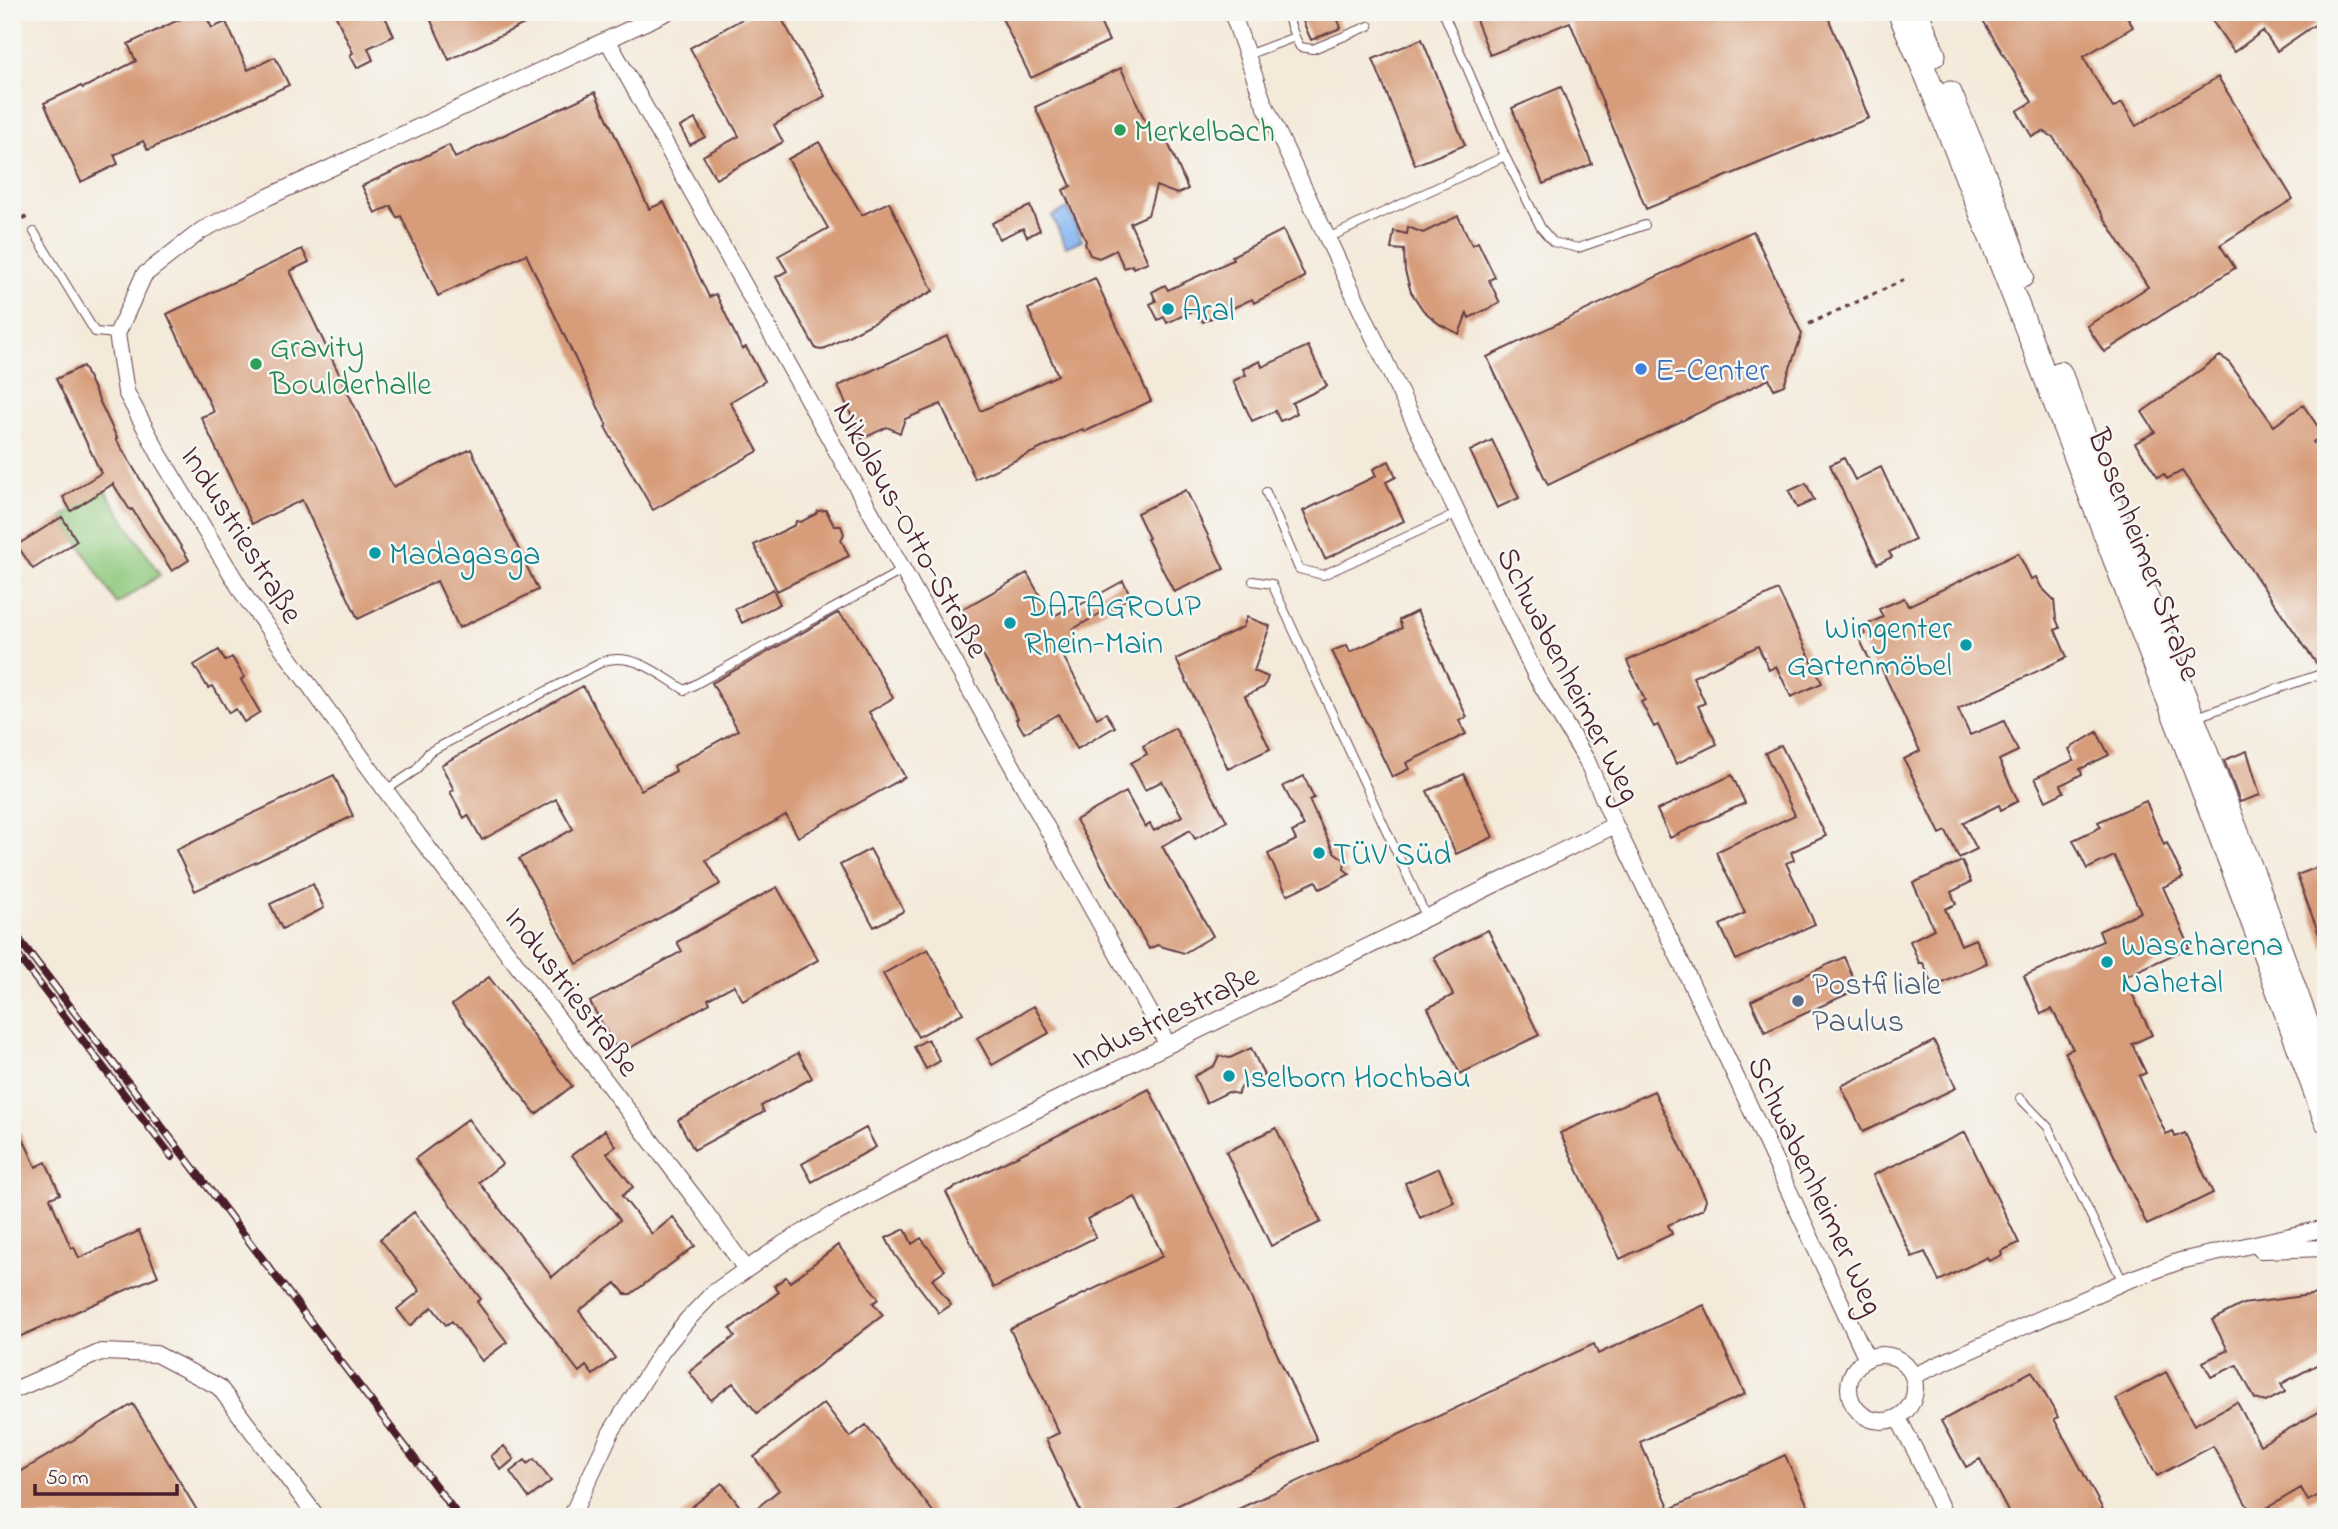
<svg xmlns="http://www.w3.org/2000/svg" width="2338" height="1529" viewBox="0 0 2338 1529" font-family="'Indie Flower',sans-serif">
  <rect width="100%" height="100%" fill="#f6f6f2"/>
  <filter id="ink" filterUnits="userSpaceOnUse"><feTurbulence type="fractalNoise" baseFrequency=".0143" numOctaves="2"/><feDisplacementMap in="SourceGraphic" scale="14" xChannelSelector="R" yChannelSelector="G"/><feConvolveMatrix kernelMatrix="1 2 1 2 8 2 1 2 1" color-interpolation-filters="sRGB"/></filter>
  <filter id="wash" filterUnits="userSpaceOnUse"><feTurbulence type="fractalNoise" baseFrequency=".00686" numOctaves="4" result="noise"/><feDisplacementMap in="SourceGraphic" scale="28" xChannelSelector="R" yChannelSelector="G"/><feGaussianBlur stdDeviation="1.57" result="paint"/><feColorMatrix in="noise" values="0 0 0 0 0 0 0 0 0 0 0 0 0 0 0 0 0 1.4 0 .05"/><feComposite in="paint" operator="in"/></filter>
  <g filter="url(#wash)">
    <rect width="100%" height="100%" fill="#f4eada"/>
    <path fill="#90ca7e" stroke="#6d7454" stroke-width="2" d="M104,489l56,86 -43,29 -55,-87z"/>
    <path fill="#85b6f1" stroke="#686a8e" stroke-width="2" d="M1068,208l14,32 -16,7 -14,-31z"/>
    <g id="blocks">
      <path fill="#d79c79" d="M195,12h9l8,16 14,-6 22,48 27,-13 14,28 -141,65 -5,-9 -29,14 4,9 -37,18 -37,-79 37,-17 2,2 53,-27 -8,-17z
        M334,12h49l11,24 -26,12 5,12 -16,8 -7,-13 3,-2z
        M427,12h122l-100,48z
        M755,12h23l47,84 -51,29 9,17 -67,37 -13,-23 36,-20 -49,-88z
        M999,12h96l14,29 -78,37z
        M1299,12h36l6,16 -30,12z
        M1473,12h353l43,106 -223,91 -76,-187 -80,33z
        M1978,12h146l9,15 -50,30 30,51 9,-5 14,23 82,-49 75,122 -73,46 15,23 -131,84 -17,-26 61,-39 -95,-150 -10,-6 -11,6 -15,-26 15,-9z
        M2206,12h120v5l-49,34 -14,-20 -29,21z
        M1422,39l43,106 -50,20 -42,-106z
        M1121,68l29,64 19,13 19,44 -11,5 -21,-8 -8,29 -18,8 18,39 -15,6 -1,-3 -8,3 -8,-18 -17,8 -9,-3 -5,-11 1,-3 -23,-51 8,-4 -36,-79z
        M1561,87l31,77 -49,20 -31,-76z
        M595,92l54,117 15,-7 45,95 7,-3 26,55 4,-2 19,34 -35,21 28,49 -105,59 -48,-83 2,-1 -81,-172 -88,42 -37,-80 -4,2 -6,-12 -16,7 -13,-27 87,-41 6,13z
        M695,119l10,18 -15,8 -10,-18z
        M819,142l43,73 27,-13 44,89 -111,59 -6,-1 -40,-72 11,-6 -9,-15 50,-28 -40,-69z
        M1030,206l10,24 -13,7 -4,-9 -24,11 -7,-16z
        M1458,216l14,29 6,-3 17,35 -6,3 11,23 -31,15 -2,-5 -8,21 -20,-10 -16,-14 -12,-18 -6,-21 -1,-21 -13,-1 3,-18 13,3 1,-7 15,6z
        M1283,230l22,47 -51,26 -2,-4 -49,23 -6,-13 -30,14 -3,-6 -6,3 -8,-16 6,-3 -4,-9 13,-7 3,5 65,-30 -1,-4z
        M1753,231l49,103 -18,51 -10,4 -5,-10 -221,106 -61,-128z
        M302,249l7,13 -19,9 103,216 78,-38 67,141 -79,38 -22,-47 -79,38 -56,-119 -50,24 -51,-107 13,-5 -47,-98z
        M1095,278l56,123 -67,31 -1,-3 -108,50 -34,-75 -36,15 -5,14 -13,-6 -25,12 -24,-53 109,-50 34,75 77,-36 -30,-66z
        M1308,346l19,40 -35,17 5,10 -9,5 -8,3 -5,-10 -23,10 -19,-40 13,-6 -3,-6 17,-8 2,6z
        M2220,356l8,5 46,65 29,-21 20,29 -10,8 13,17v205l-7,3 -137,-196 -15,8 -3,-5 -6,3 -23,-34 20,-11 -13,-20z
        M83,366l34,72 -1,1 73,121 -17,11 -40,-62 -2,1 -17,-26 -42,27 -8,-14 38,-24 -45,-94z
        M1492,440l27,58 -22,10 -27,-57z
        M1844,458l11,22 26,-13 34,73 -26,12 3,5 -15,7 -47,-99z
        M1389,461l7,16 -10,5 18,39 -79,38 -22,-48 73,-35 -3,-7z
        M1806,483l8,17 -17,8 -8,-17z
        M1186,490l38,79 -50,23 -27,-53 2,-1 -12,-25z
        M826,510l8,16h7l3,8 -3,6 8,16 -72,35 -23,-46 41,-20 1,-4 5,1 15,-8 2,-3z
        M62,517l15,24 -44,28 -16,-24z
        M2018,553l13,26 5,-2 5,10 13,13 2,19 4,9 -5,2 12,27 -109,52 12,26 34,-14 14,30 -19,9 19,41 -17,9 -2,-5 -36,18 14,26 -18,9 -13,-27 -6,3 -36,-75 16,-8 -41,-88 -6,4 -14,-29 6,-4 -3,-7 21,-10 -4,-8 25,-11 4,8z
        M1027,573l25,44 15,-8 2,2 54,-30 8,15 -58,33 4,7 -19,11 39,71 9,-5 9,14 -38,22 -19,-35 -34,19 -8,-14 2,-1 -39,-70 -3,1 -19,-37z
        M773,589l7,15 -38,19 -7,-14z
        M1778,590l44,93 -31,14 -15,-31 -7,4 -11,-24 -65,31 12,26 -7,3 19,38 -41,20 -18,-39 -4,2 -13,-25 4,-2 -18,-39z
        M1417,611l50,106 -8,4 7,13 -60,29 3,6 -17,8 -60,-126 15,-6 3,7 52,-24 -3,-8z
        M838,613l16,16 39,69 -24,14 36,65 -107,60 -12,-22 -80,45 14,24 -143,80 -58,-105 54,-30 -17,-30 -74,41 -14,-25 -4,3 -14,-26 4,-2 -13,-25 142,-79 58,104 35,-19 -2,-5 64,-36 -26,-47z
        M1247,617l23,9 -16,45 14,6 -4,10 -19,9 25,53 -42,20 -52,-110 67,-32z
        M219,650l6,11 7,-4 12,20 -3,3 19,32 -16,10 -8,-13 -7,4 -16,-27 -5,2 -14,-23z
        M1175,728l52,93 -32,18 -5,-9 -28,16 51,90 -29,17 -27,-8 -8,4 -73,-129 50,-28 19,35 5,-3 4,7 28,-15 -20,-35 -17,9 -14,-27 16,-9 -4,-8z
        M2097,732l12,23 -29,14 2,5 -21,11 3,7 -18,9 -11,-23 39,-18 -5,-11z
        M1781,745l45,91 -35,16 3,8 -8,3 29,61 -79,36 -16,-35 25,-12 -29,-61 79,-37 -30,-62z
        M2247,751l13,44 -20,7 -16,-42z
        M1464,774l29,63 -37,17 -29,-63z
        M334,775l19,41 -158,75 -19,-41z
        M1732,775l13,28 -75,35 -13,-28z
        M1304,776l10,22 -5,2 25,52 11,8 -1,9 6,5 -30,15 -4,-8 -29,14 -19,-41 28,-14 -4,-8 12,-6 -21,-40z
        M2146,801l18,44 3,-2 16,35 -20,9 27,60 -66,30 28,58 -20,9 14,29 -7,3 27,58 7,-3 2,6 10,-4 28,60 -66,32 -82,-173 8,-3 -21,-40 -11,5 -17,-38 79,-35 -4,-10 42,-19 -27,-56 -27,13 -14,-29 28,-13 -3,-5z
        M870,849l34,62 -30,16 -34,-62z
        M1962,861l9,21 -20,10 5,12 -11,5 16,36 14,-6 12,24 -53,24 -11,-24h-4l-9,-22 24,-12 -21,-46z
        M2326,864v84h-2l-27,-73z
        M313,884l11,24 -42,21 -12,-25z
        M777,887l41,73 -75,41 -9,-16 -26,14 2,4 -91,51 -29,-52 92,-51 -5,-9z
        M1488,930l51,105 -79,39 -32,-66 25,-13 -19,-38z
        M928,949l35,64 -45,24 -35,-63z
        M1844,957l14,32 -93,43 -14,-31z
        M489,977l83,109 -36,28 -84,-109z
        M1034,1006l15,27 -57,32 -15,-27z
        M928,1039l12,22 -14,8 -12,-22z
        M1934,1041l22,47 -93,44 -22,-46z
        M1251,1048l13,27 -22,11 -4,8 -10,-2 -22,11 -12,-27 20,-10 5,-10 11,2z
        M798,1053l14,25 -51,28 3,6 -70,38 -16,-30z
        M1149,1089l65,129 103,222 -164,77h-70l-37,-78 13,-6 -49,-104 153,-73 -28,-59 -48,22 9,18 -103,51 -47,-96z
        M1654,1091l52,108 -3,10 -35,16 4,9 -52,25 -60,-126z
        M12,1114l24,53 10,-5 14,32 -10,4 21,50 3,-1 5,11 60,-27 19,45 -146,64z
        M468,1119l34,45 -23,18 73,95 68,-57 -48,-65 33,-25 11,16 -9,7 26,34 -11,9 30,38 21,-17 22,29 -64,48h-6l-9,-11 -37,28 36,47 -22,17 -7,-9 -7,6 -164,-213z
        M866,1128l10,19 -64,35 -10,-18z
        M1276,1128l45,94 -50,24 -45,-94z
        M1965,1132l54,111 -18,8 1,4 -13,6 -2,-4 -48,24 -14,-29 -13,5 -39,-82z
        M1439,1168l15,34 -34,16 -15,-35z
        M414,1212l67,87 -4,3 30,40 -25,19 -30,-40 -6,4 -14,-18 -22,19 -13,-17 23,-18 -40,-52z
        M905,1229l7,15 9,-6 24,32 -13,9 19,26 -12,8 -44,-58 -9,-17z
        M838,1245l41,54 -6,4 10,12 -126,98 -24,-30 -22,17 -22,-28 46,-36 -5,-7 49,-37 -5,-6 12,-9 4,5z
        M2326,1293v67l-45,24 4,8 -19,10 -11,-3 -18,-34 -26,12 -8,-15 25,-12 -16,-30 31,-16z
        M1704,1305l41,89 -105,48 30,67 115,-54 28,62h-592l373,-173 4,10z
        M2032,1371l26,46 -4,2 53,98h-96l-31,-58 -14,8 -25,-46z
        M2166,1372l28,53 43,-23 23,43 66,-37v83l-18,10 -7,-13 -48,28 -40,-70 -56,30 -41,-77z
        M824,1403l26,34 16,-12 71,92h-258l43,-34 25,33 32,-26 -25,-33z
        M133,1404l68,113h-189v-40z
        M504,1446l10,13 -13,11 -10,-14z
        M534,1459l17,22 -22,17 -19,-26 15,-12 2,4z"/>
    </g>
  </g>
  <g filter="url(#ink)">
    <use href="#blocks" fill-opacity="0" stroke="#643d45" stroke-width="2"/>
    <g fill="none" stroke-linecap="round" stroke-linejoin="round">
      <g stroke="#643d45" stroke-width="10">
        <path id="lane" d="M1443,12l62,144 36,72 12,14 25,6 67,-23
          M1295,37l5,10 13,2 56,-23
          M1247,55l48,-18 -9,-25
          M34,232l61,100 22,2
          M1328,238l177,-82
          M1266,492l33,77 24,6 135,-62
          M1253,581l19,3 155,334
          M2196,717l122,-42 8,-5
          M386,790l30,-20 13,-18 175,-91c30,-9 56,14 81,29l218,-120
          M2020,1098l28,29 75,155"/>
      </g>
      <g stroke="#643d45" stroke-width="18">
        <path id="street" d="M667,12l-399,185 -66,33 -58,45 -27,59 9,58 34,64 86,142 172,237 285,374 43,60
          M1232,12l31,89 130,277 143,298 51,85 28,64 113,235 139,299
          M608,41l560,1004
          M2261,1250l65,-2
          M1849 1388a33 33 0 1 1 66 0a33 33 0 1 1-66 0Z
          M1913,1376l210,-94 57,-21 146,-33
          M12,1391l89,-39 55,2 63,33 98,130
          M1898,1418l20,38 27,61
          M571,1517l40,-85 51,-81 26,-32 25,-26 70,-49 50,-29 158,-83 624,-307"/>
      </g>
      <g stroke="#643d45" stroke-width="25">
        <path id="secondary" d="M1899,12l29,67 102,258 209,548 87,236
          M1917,12l17,43
          M1950,93l36,86 36,97
          M2060,373l195,506 71,197"/>
      </g>
      <path stroke="#643d45" stroke-width="3.5" stroke-dasharray="5 5" stroke-linecap="butt" d="M12,199l15,22
        M1809,324l97,-45
        M2321,1139l5,13"/>
      <use href="#lane" stroke="#fff" stroke-width="8"/>
      <use href="#street" stroke="#fff" stroke-width="16"/>
      <use href="#secondary" stroke="#fff" stroke-width="23"/>
      <g stroke="#4a1f2b" stroke-width="8">
        <path id="rail" d="M12,930l447,587
          M12,948l160,209"/>
      </g>
      <use href="#rail" stroke="#f6f6f2" stroke-width="5" stroke-dasharray="16" stroke-linecap="butt"/>
    </g>
  </g>
  <g fill="#2e9e5b" stroke="#f6f6f2" stroke-width="2.5">
    <circle cx="1120" cy="130" r="7"/>
    <circle cx="256" cy="364" r="7"/>
  </g>
  <g fill="#0f9aa8" stroke="#f6f6f2" stroke-width="2.5">
    <circle cx="1168" cy="309" r="7"/>
    <circle cx="375" cy="553" r="7"/>
    <circle cx="1010" cy="623" r="7"/>
    <circle cx="1966" cy="645" r="7"/>
    <circle cx="1319" cy="853" r="7"/>
    <circle cx="2107" cy="962" r="7"/>
    <circle cx="1229" cy="1076" r="7"/>
  </g>
  <circle fill="#3f7fe0" stroke="#f6f6f2" stroke-width="2.5" cx="1641" cy="369" r="7"/>
  <circle fill="#5c6f8a" stroke="#f6f6f2" stroke-width="2.5" cx="1798" cy="1001" r="7"/>
  <g text-anchor="middle" stroke-width="5" stroke-linejoin="round" paint-order="stroke">
    <g font-size="32" fill="#27864d" stroke="#f6f6f2" text-anchor="start">
      <text x="1134" y="141">Merkelbach</text>
      <text x="270" y="357">Gravity<tspan x="270" dy="37">Boulderhalle</tspan></text>
    </g>
    <g font-size="32" fill="#0d838f" stroke="#f6f6f2" text-anchor="start">
      <text x="1182" y="320">Aral</text>
      <text x="389" y="564">Madagasga</text>
      <text x="1024" y="616">DATAGROUP<tspan x="1024" dy="37">Rhein-Main</tspan></text>
      <text x="1952" y="638" text-anchor="end">Wingenter<tspan x="1952" dy="37">Gartenmöbel</tspan></text>
      <text x="1333" y="864">TÜV Süd</text>
      <text x="2121" y="955">Wascharena<tspan x="2121" dy="37">Nahetal</tspan></text>
      <text x="1243" y="1087">Iselborn Hochbau</text>
    </g>
    <g font-size="32" fill="#366cbe" stroke="#f6f6f2" text-anchor="start">
      <text x="1655" y="380">E-Center</text>
    </g>
    <g font-size="32" fill="#4a1f2b" stroke="#f6f6f2">
      <text transform="translate(912 529) rotate(61)" y="11">Nikolaus-Otto-Straße</text>
      <text transform="translate(243 534) rotate(58)" y="11">Industriestraße</text>
      <text transform="translate(2146 554) rotate(69)" y="11">Bosenheimer Straße</text>
      <text transform="translate(1570 674) rotate(63)" y="11">Schwabenheimer Weg</text>
      <text transform="translate(573 991) rotate(53)" y="11">Industriestraße</text>
      <text transform="translate(1165 1016) rotate(-26)" y="11">Industriestraße</text>
      <text transform="translate(1817 1185) rotate(65)" y="11">Schwabenheimer Weg</text>
    </g>
    <g font-size="32" fill="#4e5e75" stroke="#f6f6f2" text-anchor="start">
      <text x="1812" y="994">Postfiliale<tspan x="1812" dy="37">Paulus</tspan></text>
    </g>
  </g>
  <rect width="2338" height="1529" fill="none" stroke="#f6f6f2" stroke-width="42"/>
  <path d="M35 1484v10h142v-10" fill="none" stroke="#4a1f2b" stroke-width="3.5"/>
  <text x="46" y="1484" font-size="21" fill="#4a1f2b" stroke="#f6f6f2" stroke-width="5" paint-order="stroke">50 m</text>
</svg>
